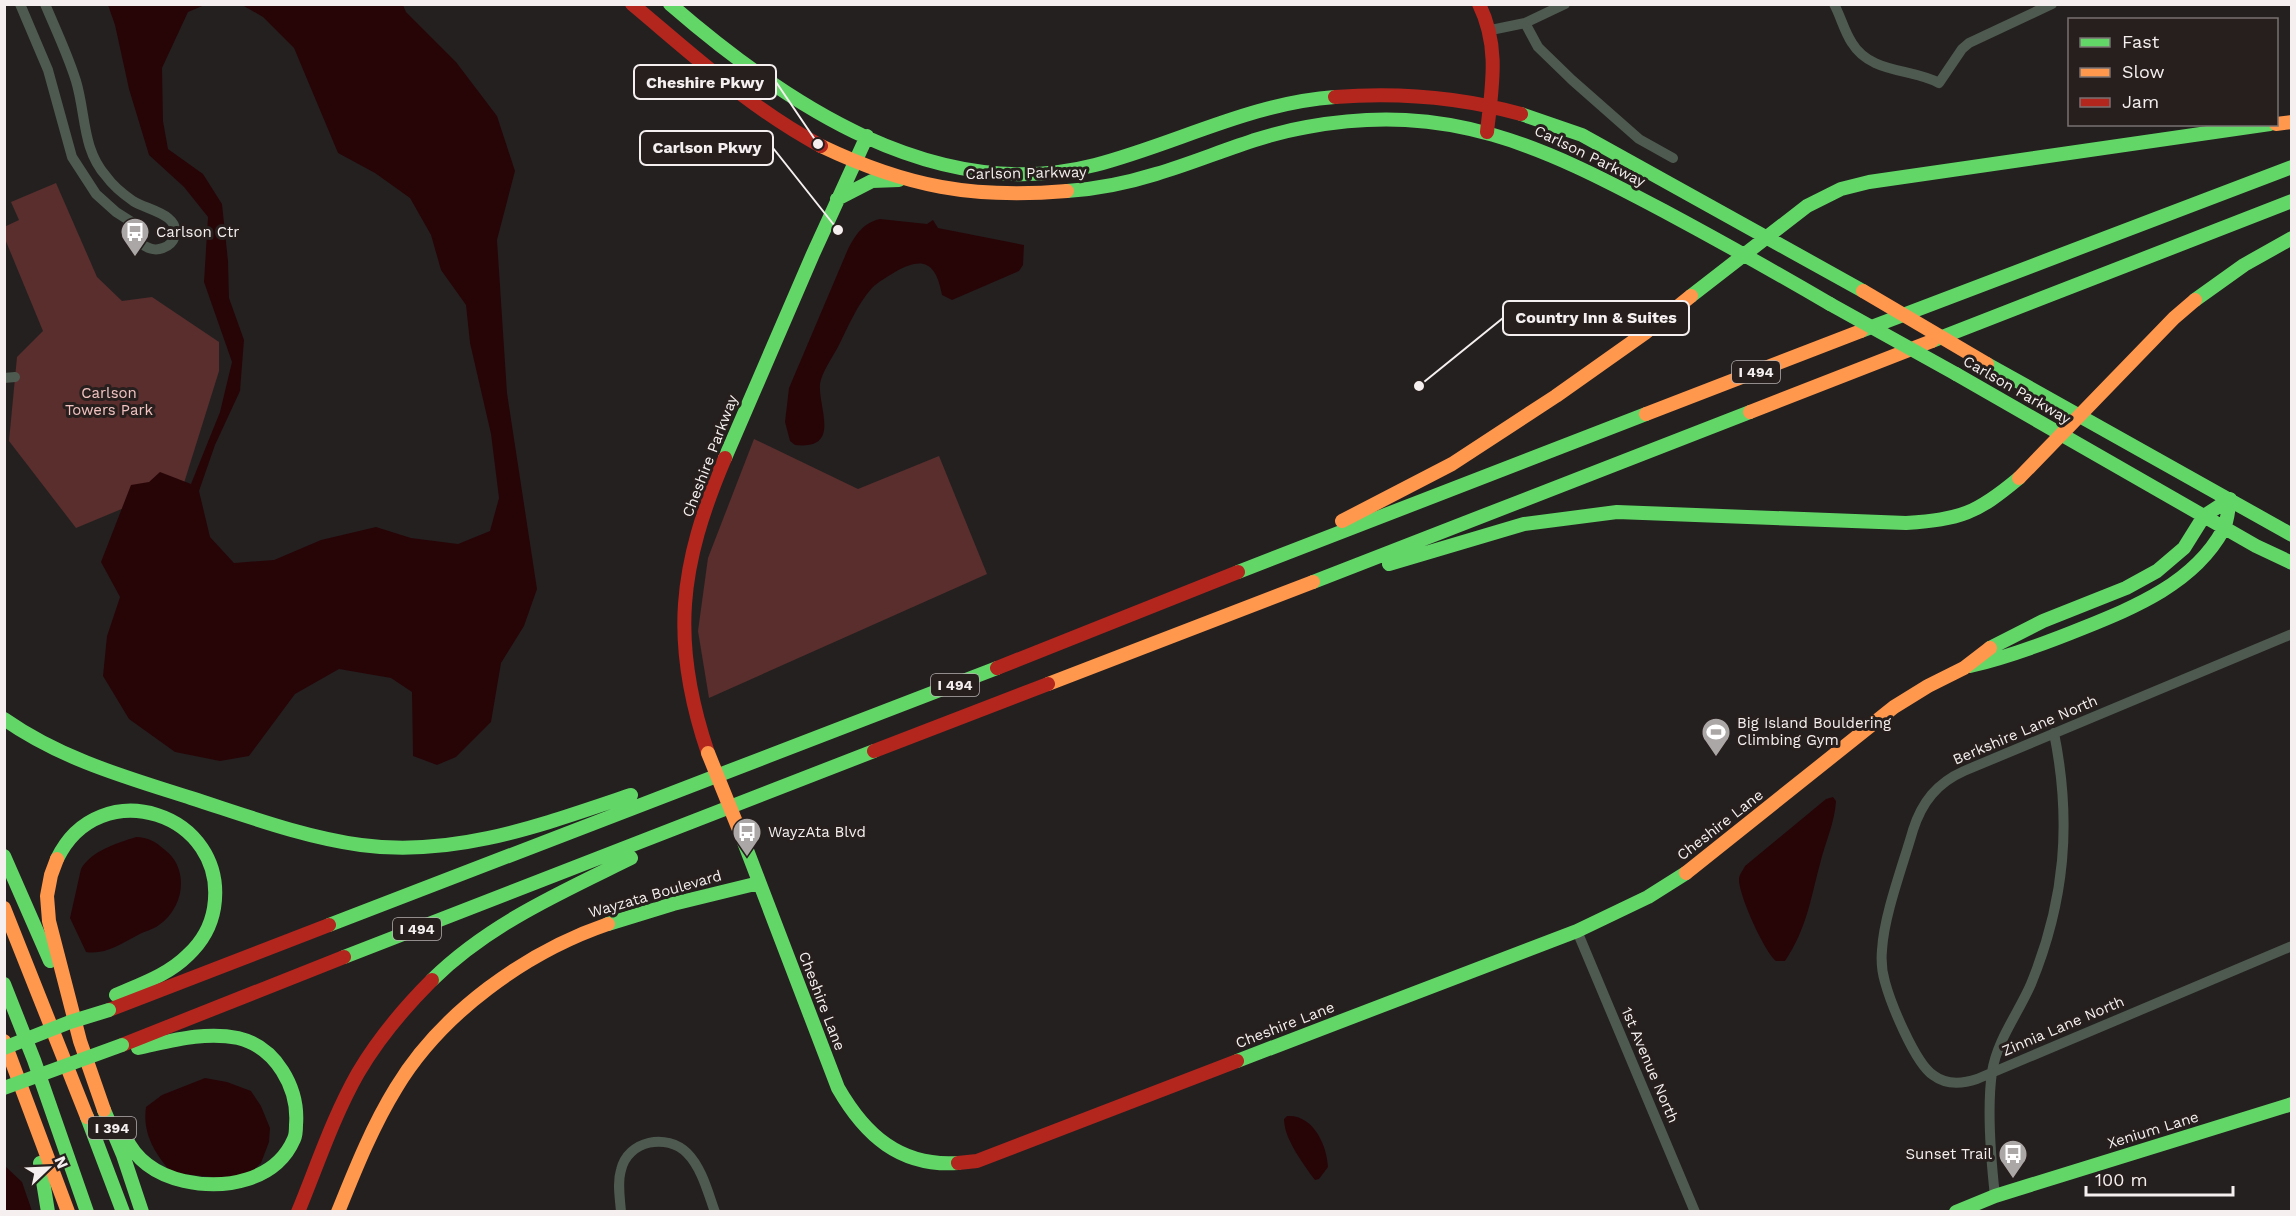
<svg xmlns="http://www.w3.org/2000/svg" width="2296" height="1216" viewBox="0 0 2296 1216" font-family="'Work Sans',sans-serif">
  <rect width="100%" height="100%" fill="#242020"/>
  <path fill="#592e2d" d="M56,183l41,94 25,24 30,-4 67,45v29l-35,112 -108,45 -67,-87 8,-84 26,-26 -38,-92 -1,-12 15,-7 -8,-18z
    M754,439l104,50 81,-33 48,118 -278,124 -11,-67 10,-73z"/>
  <path fill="#270507" d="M108,5h97l-17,7 -26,56 1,53 5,28 35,25 19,30 6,57 1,37 15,42 -4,51 -25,54 -16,46 11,46 24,26 40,-3 47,-20 55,-13 35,11 47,6 32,-13 9,-33 -8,-64 -21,-91 -4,-38 -25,-35 -10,-35 -21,-37 -35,-25 -37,-20 -44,-105 -31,-31 -21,-12h161l3,7 50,50 41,54 18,55 -18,69 10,153 30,196 -13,37 -23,37 -10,59 -35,35 -19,8 -24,-9 -1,-64 -21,-14 -52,-9 -44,25 -46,62 -29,5 -45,-9 -46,-33 -26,-43 4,-40 13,-39 -19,-35 30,-77 18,-3 11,-10 31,12 29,-72 12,-50 -28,-80 4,-65 -24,-30 -35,-32 -20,-66 -14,-64z
    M880,219l47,5 6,-4 5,8 86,17 -1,20 -4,6 -67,29 -10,-5c-6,-33 -19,-39 -47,-23 -8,5 -17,10 -23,16 -15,17 -24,39 -34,59 -6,11 -16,25 -18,37 -2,24 22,66 -25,61l-5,-4 -5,-19 4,-34 59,-139c8,-15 15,-26 32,-30z
    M1833,797l3,4c-1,21 -11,42 -16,63 -10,37 -13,64 -35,97h-9c-11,-8 -38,-67 -37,-82 0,-4 4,-9 6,-13l81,-67z
    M136,837c12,0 20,5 29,13 25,19 19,58 -6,75 -6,5 -15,6 -21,10 -17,9 -33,20 -52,17l-16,-34 11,-49c10,-18 36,-26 55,-32z
    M205,1078l22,4 24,9 10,15 9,22 -1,14 -8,21 -18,17 -71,-7c-17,-19 -30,-40 -26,-66l16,-12z
    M1287,1116c26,-2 40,29 41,51l-9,12 -4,1 -4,-5c-10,-15 -27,-37 -27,-56z
    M5,1166l17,16 10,29h-27z"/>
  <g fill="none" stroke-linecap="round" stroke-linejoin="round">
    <path stroke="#4e5a4f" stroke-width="10" d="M20,4l28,66 24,87 24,37 20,18 22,14v16c8,5 15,10 25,6 6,-2 10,-6 12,-12 5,-22 -28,-26 -42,-35 -10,-7 -20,-15 -27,-25 -24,-27 -20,-62 -30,-95 -8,-26 -20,-51 -31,-77
      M1834,4c7,13 10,27 18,39 19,31 59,25 87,40l23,-34 7,-6 83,-39
      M1525,23l13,24 34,33 67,59 34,19
      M1491,30l34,-7 40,-19
      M4,378l11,-1
      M2292,634l-328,137c-27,12 -42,31 -51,59 -10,35 -29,85 -31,120 -1,11 0,22 3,32 6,22 30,81 48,93 13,10 29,9 44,4l315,-133
      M1577,931l118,281
      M1995,1196c-4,-36 -8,-89 -3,-124 5,-32 26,-58 39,-88 34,-83 41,-162 23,-251
      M621,1212c-1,-14 -4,-29 0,-42 7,-30 46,-37 66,-17 15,15 21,40 28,59"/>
    <path stroke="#63d668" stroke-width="14" d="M670,4c114,99 266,202 425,161 81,-21 155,-62 240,-68
      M1521,114l61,21 281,156
      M1067,191c31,-2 60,-8 89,-17 51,-15 98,-38 151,-47 142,-26 235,19 357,84 56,30 111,61 166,93
      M837,199l35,-18 27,-1
      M1691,296l116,-90 34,-17 28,-7 401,-58
      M2195,300l49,-35 48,-27
      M1861,331l431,-164
      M1932,341l360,-140
      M1987,364l305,171
      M1956,374l300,172 36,17
      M725,458l88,-204 54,-118
      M1389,564l135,-40 93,-12 289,11c55,-4 70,-9 113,-45
      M1238,572l408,-158
      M1313,582l437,-170
      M1990,648l53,-27 83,-33 31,-17 27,-23 20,-32 26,-17
      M1970,666c39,-9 76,-23 113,-38 52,-21 111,-45 140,-98 5,-9 5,-21 7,-31
      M4,719c57,40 121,58 187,79 56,18 112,39 170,47 94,13 183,-21 270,-50
      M742,837l96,251c27,47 62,79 120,75
      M4,856l46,105
      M57,859c42,-88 172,-46 157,49 -3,18 -12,34 -26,47 -20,20 -47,29 -72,40
      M608,924l65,-20 86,-21
      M329,925l668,-257
      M344,957l530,-206
      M432,980c57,-56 128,-87 199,-122
      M4,984l30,76 53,152
      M1237,1061l340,-130 71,-34 38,-24
      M104,1110l19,45 19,57
      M87,1117l36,95
      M125,1136c11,25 33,39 59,45 41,9 92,0 110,-42 2,-4 2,-9 2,-14 3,-37 -20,-78 -58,-87 -34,-7 -67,3 -100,10
      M40,1163l8,49
      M1956,1212l39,-16 297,-92"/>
    <path stroke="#ff974d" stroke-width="14" d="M2276,124l16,-2
      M821,146c86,41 152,53 246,45
      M1750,412l182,-71
      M1646,414l215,-83
      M2019,478l155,-160 21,-18
      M1342,521l110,-57 104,-68 89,-63 46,-37
      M1048,684l265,-102
      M57,859l-6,16 -4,21 2,25 31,120 24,69
      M1686,873l208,-166 34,-21 36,-18 26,-20
      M4,908l83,209
      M4,1041l64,171
      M338,1212c17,-42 34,-85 58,-124 45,-75 130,-136 212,-164"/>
    <path stroke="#b3261e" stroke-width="14" d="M632,4c61,51 118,104 189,142
      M1479,4c21,43 13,82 8,128
      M1335,97c63,-5 125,0 186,17
      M997,668l241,-96
      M874,751l174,-67
      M708,753c-38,-112 -29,-187 17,-295
      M109,1010l220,-85
      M122,1045l222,-88
      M958,1163l19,-2 260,-100
      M298,1212c19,-46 35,-95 60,-139 20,-34 46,-65 74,-93"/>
    <path stroke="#63d668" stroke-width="14" d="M1830,304l126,70
      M4,1048l66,-26 39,-12
      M4,1088l118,-43"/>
    <path stroke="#ff974d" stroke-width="14" d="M1863,291l124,73
      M708,753l34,84"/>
  </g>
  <defs>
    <g id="bus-pin" transform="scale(1.5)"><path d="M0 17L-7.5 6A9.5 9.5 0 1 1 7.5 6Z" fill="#aca7a7" stroke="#261f1e"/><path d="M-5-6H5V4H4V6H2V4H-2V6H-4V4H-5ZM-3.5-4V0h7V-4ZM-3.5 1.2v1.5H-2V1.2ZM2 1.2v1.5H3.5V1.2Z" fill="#fff"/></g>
    <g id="stadium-pin" transform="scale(1.5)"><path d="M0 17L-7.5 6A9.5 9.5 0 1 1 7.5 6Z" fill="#aca7a7" stroke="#261f1e"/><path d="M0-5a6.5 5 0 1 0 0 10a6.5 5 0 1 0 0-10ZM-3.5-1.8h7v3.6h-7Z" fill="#fff"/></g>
  </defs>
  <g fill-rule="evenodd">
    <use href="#bus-pin" x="135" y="232"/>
    <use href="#stadium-pin" x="1716" y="732"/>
    <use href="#bus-pin" x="747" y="832"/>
    <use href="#bus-pin" x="2013" y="1154"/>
  </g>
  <g text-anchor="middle" stroke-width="6" stroke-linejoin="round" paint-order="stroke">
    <g fill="#261f1e" stroke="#b7b1b0" stroke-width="1.5">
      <rect x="1732" y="361" width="48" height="22" rx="4.5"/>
      <rect x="931" y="674" width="48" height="22" rx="4.5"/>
      <rect x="393" y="918" width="48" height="22" rx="4.5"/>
      <rect x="88" y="1117" width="48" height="22" rx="4.5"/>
    </g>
    <g font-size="14" font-weight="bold" fill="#f5efef">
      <text x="1756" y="377">I 494</text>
      <text x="955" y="690">I 494</text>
      <text x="417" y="934">I 494</text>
      <text x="112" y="1133">I 394</text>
    </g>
    <g font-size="15" fill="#f5efef" stroke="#261f1e">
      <text transform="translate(1590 156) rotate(26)" y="5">Carlson Parkway</text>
      <text transform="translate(1026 173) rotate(-1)" y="5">Carlson Parkway</text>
      <text transform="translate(2017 390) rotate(30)" y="5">Carlson Parkway</text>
      <text transform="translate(710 456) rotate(-69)" y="5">Cheshire Parkway</text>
      <text transform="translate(2025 730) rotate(-23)" y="5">Berkshire Lane North</text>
      <text transform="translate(1720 825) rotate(-38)" y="5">Cheshire Lane</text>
      <text transform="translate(655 894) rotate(-16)" y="5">Wayzata Boulevard</text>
      <text transform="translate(822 1001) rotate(69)" y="5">Cheshire Lane</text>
      <text transform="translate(1285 1025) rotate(-21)" y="5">Cheshire Lane</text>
      <text transform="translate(2063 1026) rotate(-23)" y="5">Zinnia Lane North</text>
      <text transform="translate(1650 1065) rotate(67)" y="5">1st Avenue North</text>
      <text transform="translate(2153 1130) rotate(-17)" y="5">Xenium Lane</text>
    </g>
    <g font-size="15" fill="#f5efef" stroke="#261f1e" text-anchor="start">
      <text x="156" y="237">Carlson Ctr</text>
      <text x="1737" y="728">Big Island Bouldering<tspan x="1737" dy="17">Climbing Gym</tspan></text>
      <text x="768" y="837">WayzAta Blvd</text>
      <text x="1992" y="1159" text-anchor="end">Sunset Trail</text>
    </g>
    <g font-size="15" fill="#f2c3c0" stroke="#261f1e">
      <text x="109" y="398">Carlson<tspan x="109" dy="17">Towers Park</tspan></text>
    </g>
  </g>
  <path fill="none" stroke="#f5efef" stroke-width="2" d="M818 144L776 82M838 230L773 148M1419 386L1503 318"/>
  <g fill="#f5efef" stroke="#261f1e" stroke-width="2">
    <circle cx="818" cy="144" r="6"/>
    <circle cx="838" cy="230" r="6"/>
    <circle cx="1419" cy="386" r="6"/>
  </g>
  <g fill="#261f1e" stroke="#f5efef" stroke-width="2">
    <rect x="634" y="65" width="142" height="34" rx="6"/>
    <rect x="640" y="131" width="133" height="34" rx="6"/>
    <rect x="1503" y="301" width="186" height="34" rx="6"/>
  </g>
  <g font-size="16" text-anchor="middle" font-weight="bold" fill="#f5efef">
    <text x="705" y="88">Cheshire Pkwy</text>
    <text x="707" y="153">Carlson Pkwy</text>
    <text x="1596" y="323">Country Inn &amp; Suites</text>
  </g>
  <rect width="2296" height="1216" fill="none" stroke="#f5efef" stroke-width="12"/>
  <rect x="2068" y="18" width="210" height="108" fill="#261f1e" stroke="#797272" stroke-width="1.5"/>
  <rect x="2080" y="38" width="30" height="9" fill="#63d668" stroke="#797272" stroke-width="1.5"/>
  <text x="2122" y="48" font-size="18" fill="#f5efef">Fast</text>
  <rect x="2080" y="68" width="30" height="9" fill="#ff974d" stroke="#797272" stroke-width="1.5"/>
  <text x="2122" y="78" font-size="18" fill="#f5efef">Slow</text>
  <rect x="2080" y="98" width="30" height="9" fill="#b3261e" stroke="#797272" stroke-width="1.5"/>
  <text x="2122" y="108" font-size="18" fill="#f5efef">Jam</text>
  <g transform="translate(48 1168) rotate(67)" stroke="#261f1e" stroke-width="4.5" paint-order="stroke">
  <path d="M0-4.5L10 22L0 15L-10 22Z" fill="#f5efef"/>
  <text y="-9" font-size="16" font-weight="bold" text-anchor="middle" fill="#f5efef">N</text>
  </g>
  <path d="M2086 1186v9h147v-9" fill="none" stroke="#f5efef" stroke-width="3"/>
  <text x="2095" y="1186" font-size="18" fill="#f5efef" stroke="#261f1e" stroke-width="4.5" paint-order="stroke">100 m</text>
</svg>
